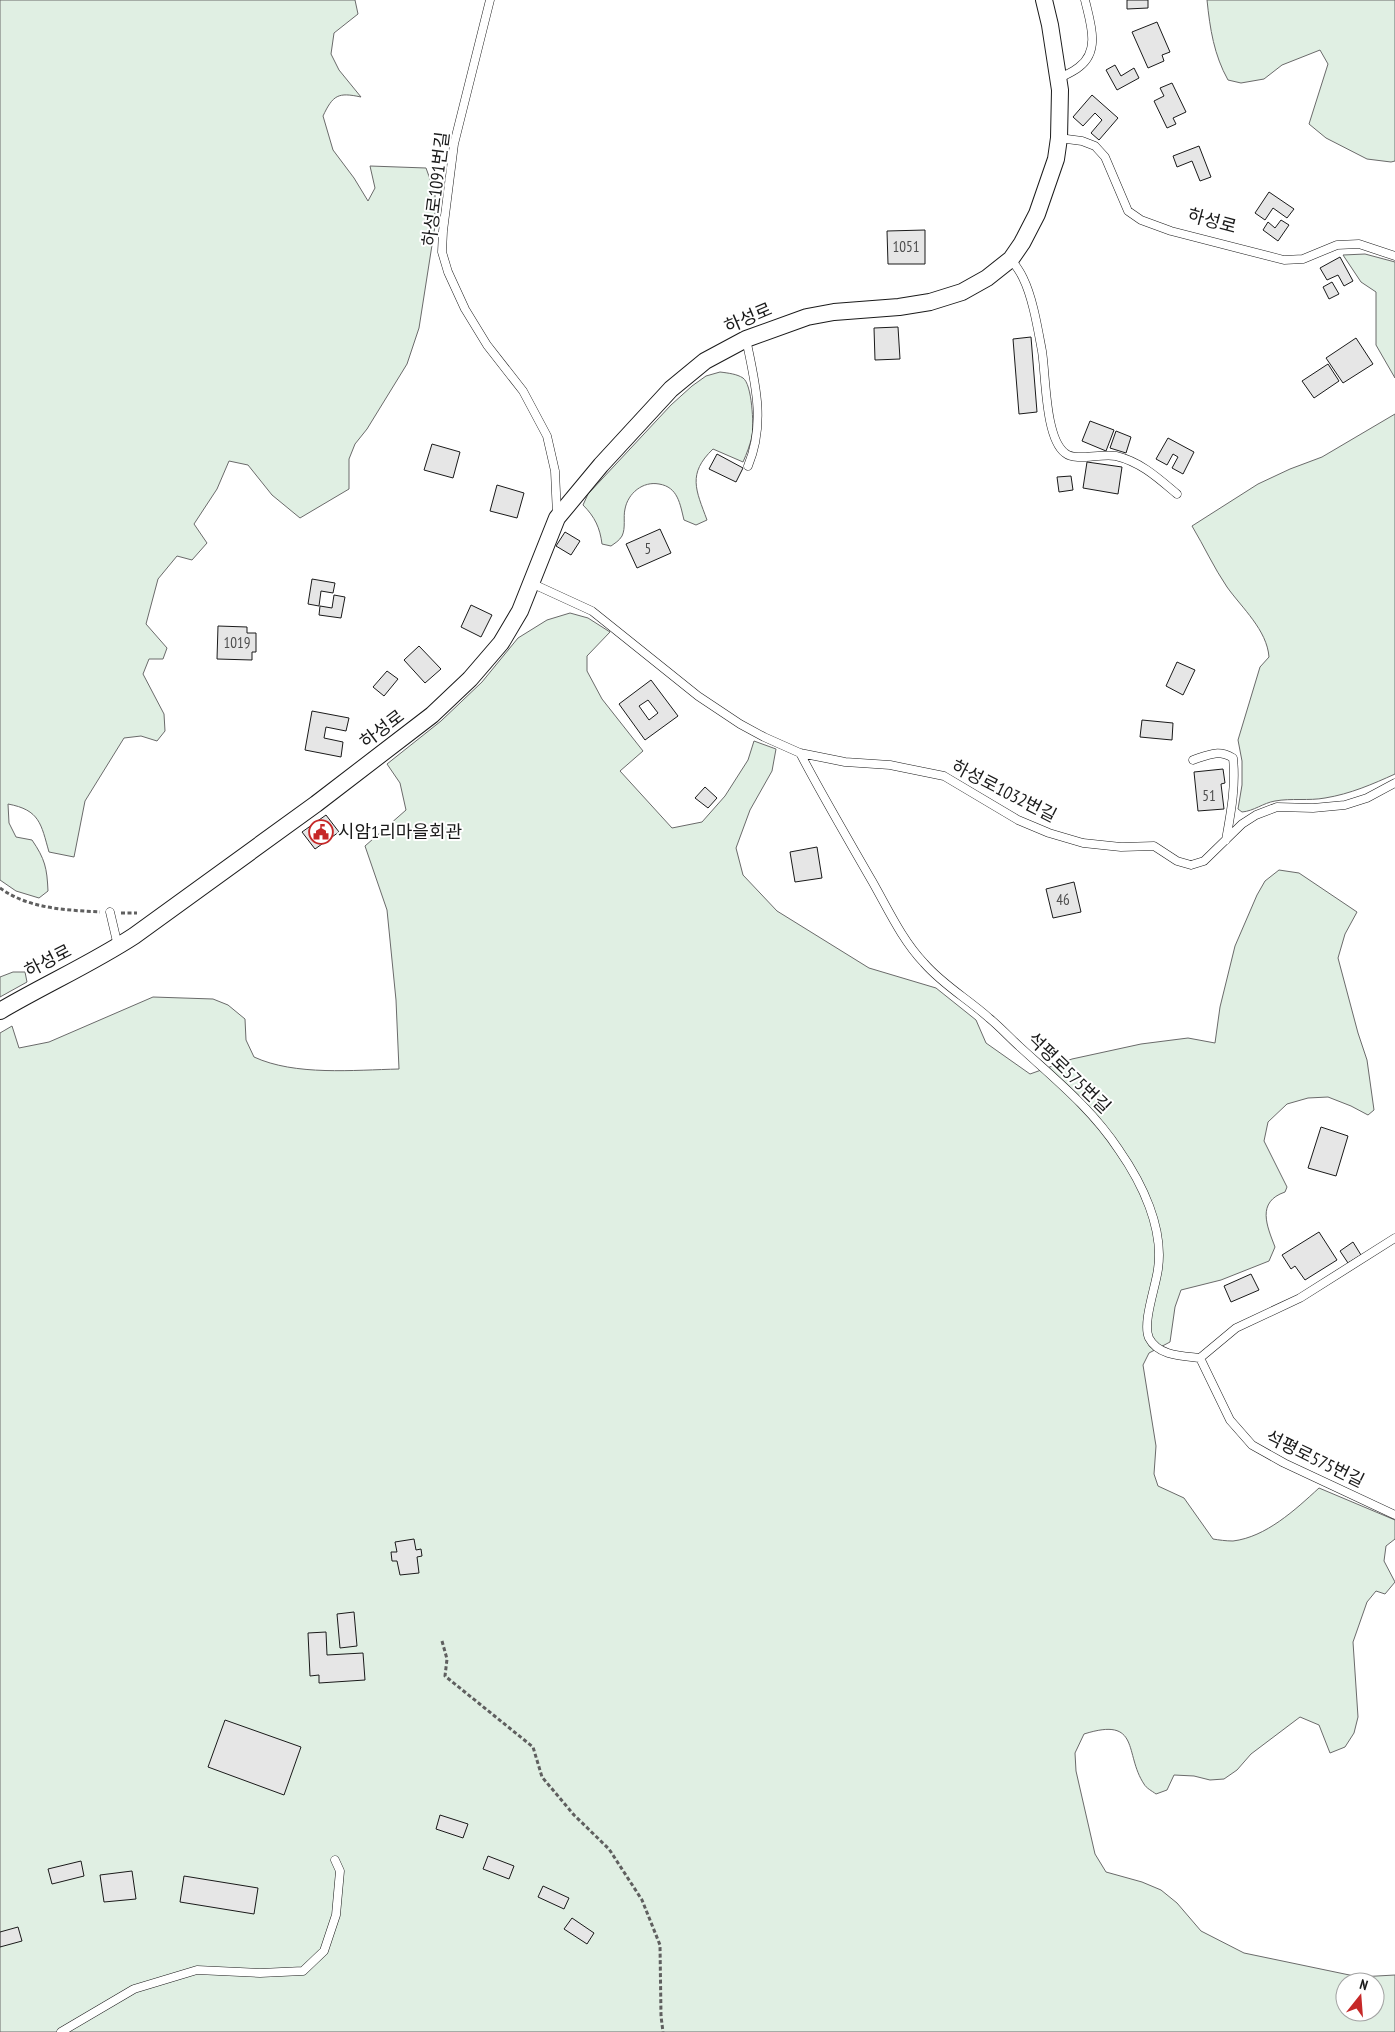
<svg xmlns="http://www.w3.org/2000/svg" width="1395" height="2032" viewBox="0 0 1395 2032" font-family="'PT Sans Narrow','Noto Sans KR',sans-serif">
  <rect width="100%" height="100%" fill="#fff"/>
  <path fill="#e0efe3" stroke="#6a6a6a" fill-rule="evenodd" d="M0,0h355l3,14 -24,19 -3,21 8,16 22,27c-23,-5 -28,-2 -38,19l10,34 21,28 14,23 7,-13 -5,-22 56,2 9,25v33l-16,102 -12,36 -40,65 -12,15 -6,15v30l-49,29 -28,-23 -24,-30 -19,-4 -12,28 -23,35 13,19 -15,17 -15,-4 -19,23 -12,45 21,24 -4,11h-14l-6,15 21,40 1,17 -8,10 -16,-5 -17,2 -39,63 -11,56 -25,-5c-8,-28 -9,-42 -41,-48l1,19 7,14 16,3c13,19 15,28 16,51l-9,7 -23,-7 -16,-11z
    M1207,0h188v161l-4,1 -24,-3 -41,-21 -17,-14 19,-60 -8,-14 -38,15 -18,14 -23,4 -13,-3c-14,-25 -18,-51 -21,-80z
    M1365,254l30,8v116l-19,-33v-53l-15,-10 -18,-27z
    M720,372c8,1 17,2 23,6 9,6 11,47 9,58 -2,9 -5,17 -9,26l-30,-13c-26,25 -17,41 -6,71l-11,5 -12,-5c-4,-16 -6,-33 -25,-36 -16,-3 -31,9 -34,25 -2,8 1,19 -3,27 -3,5 -7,7 -11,10l-9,-2c-2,-16 -7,-27 -19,-39l5,-11 83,-89 21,-19 14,-10z
    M1395,414v360c-22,10 -45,20 -70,24 -16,3 -34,0 -50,3 -12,2 -21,10 -33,11l-4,-3 4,-24v-24l-4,-21 22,-73 9,-10c-2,-27 -27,-49 -42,-70 -13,-19 -23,-41 -35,-61l66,-42 32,-15 32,-12z
    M570,613l18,5 22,14 -23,24v15l15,28 41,52 -23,20 52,57 30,-6 23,-26 23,-36 6,-19 22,8 -4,22 -22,39 -14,38 7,27 34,36 92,57 67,20 40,32 10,23 44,31 42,-15 69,-15 47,-6 27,5 5,-36 15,-61 22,-51 8,-14 14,-11 20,3 58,39 -12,22 -7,24 20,75 9,27 7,50 -6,5 -17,-9 -23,-9 -20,1 -21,6 -19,18 -4,19 23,46 -2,5c-29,10 -18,34 -10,55l-6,14 -48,19 -40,10 -6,17 -5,35 -21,11 -6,12 13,81 -2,28 4,12 26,12 29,41c6,1 13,2 20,2 33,-4 62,-31 86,-53l76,32v19l-9,7 -2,15 11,21 -10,12 -9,-3 -9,11 -14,40 5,75 -4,16 -9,14 -15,6 -11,-28 -19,-8 -49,37 -14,16 -13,9 -14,1 -16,-4 -20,-1 -7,15 -11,4c-4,-3 -10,-6 -12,-10 -20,-30 -3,-68 -60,-50l-9,19 1,18 19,83 11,18 36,10 19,8 16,13 24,28 43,22 115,24 36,-2v57h-1395v-999l12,-7 7,22 30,-6 104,-45 60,2 15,6 17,14 1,21 8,17c41,19 100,13 145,12l-3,-69 -9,-90 -22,-64 41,-36 -6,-27 -13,-19 54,-43 41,-39 36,-44 29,-18zM1345,1982h30v30h-30z
    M13,972h12l2,10 -27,15v-20z"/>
  <path fill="#e6e6e6" stroke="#1a1a1a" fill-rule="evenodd" d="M1127,0h21v8l-21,1z
    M1157,22l13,30 -8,3 2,6 -16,7 -16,-36z
    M1115,65l6,11 13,-8 5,10 -22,12 -11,-20z
    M1172,83l14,29 -13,6 3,6 -9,4 -13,-27 10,-5 -4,-8z
    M1092,95l26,23 -19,22 -8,-7 11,-13 -7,-7 -12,13 -10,-9z
    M1199,146l12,31 -11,4 -8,-20 -15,6 -4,-11z
    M1269,192l25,17 -7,9 -14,-10 -8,12 -10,-7z
    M1281,220l8,5 -11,16 -15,-11 5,-8 7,6z
    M925,230v34h-37l-1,-33z
    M1340,257l13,24 -9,5 -6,-11 -11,5 -7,-12z
    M1332,282l7,12 -10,5 -6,-12z
    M898,327l2,32 -25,1 -1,-32z
    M1031,337l6,75 -18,2 -6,-75z
    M1356,338l17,26 -30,19 -17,-25z
    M1328,364l11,17 -25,17 -12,-17z
    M1090,421l24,9 -8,21 -24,-10z
    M1116,431l15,6 -5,16 -16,-5z
    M1168,438l26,14 -11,22 -11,-6 6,-11 -5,-3 -6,11 -11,-6z
    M432,444l28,8 -7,26 -29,-8z
    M717,454l26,14 -7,14 -27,-13z
    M1087,462l35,5 -4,27 -35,-6z
    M1071,476l2,14 -14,2 -2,-15z
    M497,485l27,8 -7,25 -27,-7z
    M660,529l11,24 -34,15 -11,-24z
    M565,532l15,9 -9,14 -15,-9z
    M312,579l23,4 -2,10 -12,-2 -2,15 -11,-2z
    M334,595l11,2 -4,21 -22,-3 1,-9 12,2z
    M471,605l21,10 -11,22 -20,-10z
    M218,626l29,1v6h9v19h-4v8l-35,-1z
    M419,646l22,23 -16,14 -21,-23z
    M1177,662l18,8 -12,25 -17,-9z
    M387,671l11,8 -14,17 -11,-9z
    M651,680l27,36 -33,24 -26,-36zM648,700l10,13 -9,7 -10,-14z
    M312,711l37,7 -3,13 -20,-4 -2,11 19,4 -2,15 -36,-7z
    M1142,720l31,3 -1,17 -32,-3z
    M1223,769l2,14 -4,1 3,25 -26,2 -4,-39z
    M705,787l12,11 -9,10 -13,-10z
    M326,815l13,17 -24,17 -13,-17z
    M817,847l5,31 -27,4 -5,-30z
    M1074,882l7,30 -28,6 -7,-29z
    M1321,1127l27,9 -12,40 -28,-8z
    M1319,1232l18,28 -32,20 -10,-14 -4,3 -9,-14z
    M1353,1242l8,13 -13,8 -8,-12z
    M1251,1274l8,16 -28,12 -7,-16z
    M414,1539l2,11 5,-1 1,7 -5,1 2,16 -19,2 -3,-14h-5l-1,-9h6l-2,-10z
    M354,1612l3,34 -17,2 -3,-34z
    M326,1632l1,23 36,-2 2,27 -46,3v-8l-9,1 -2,-43z
    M225,1720l76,27 -17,48 -76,-28z
    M440,1815l28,9 -5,14 -27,-9z
    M488,1856l26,10 -5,13 -26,-10z
    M81,1861l3,15 -32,8 -4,-15z
    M132,1871l4,28 -32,3 -4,-27z
    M184,1876l74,12 -4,26 -74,-12z
    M543,1886l26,12 -5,11 -26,-12z
    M572,1918l22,15 -7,11 -23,-15z
    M18,1927l4,14 -22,6v-15z"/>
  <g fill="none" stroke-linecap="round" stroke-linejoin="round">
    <g stroke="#1a1a1a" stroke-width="9">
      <path id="service" d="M490,0l-36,144 -11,87 -1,21 6,20 17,37 22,36 36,46 24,45 8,35 2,44
        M1058,79c7,-4 15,-7 21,-12 22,-16 11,-45 6,-67
        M1059,138l23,3 13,5 10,11 23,54 13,9 30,11 113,29 19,-1 34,-14 22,-1 36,12
        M1011,259c4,6 9,12 12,19 10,20 15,52 19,73 4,25 3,87 23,102 11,9 35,0 51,3 25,6 42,22 61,38
        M746,339c9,43 20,84 2,127
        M531,583l61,28 106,85 42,28 24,13 36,16 45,9 45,3 54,11 74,44 31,13 34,10 38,4 33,-1 23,15 14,4 13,-4 38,-37 14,-9 21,-8 36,1 32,-3 22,-7 28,-15
        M800,753c23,44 48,86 72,128 16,28 30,59 52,82 19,22 44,36 65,55 11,9 21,20 31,29 36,33 72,62 99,103 23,33 45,78 39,119 -2,17 -16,54 -9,69 9,18 34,18 51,20l30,62 22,25 32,18 111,52
        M1193,760c15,-5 25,-11 40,-2 3,28 -2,54 -7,82
        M110,912l8,34
        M1200,1358l36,-30 64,-30 95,-60
        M61,2032l73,-43 63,-19 63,3 43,-2 21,-20 12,-36 4,-44 -5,-11"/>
    </g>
    <g stroke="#1a1a1a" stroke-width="18">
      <path id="minor" d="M0,1011c44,-26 91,-47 134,-75l182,-132 116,-89 38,-36 31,-36 19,-32 37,-93 44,-53 70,-76 34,-28 41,-22 61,-22 27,-5 65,-5 31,-5 32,-10 25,-14 24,-19 11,-16 15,-29 19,-55 3,-21 1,-48 -10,-65 -6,-25"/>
    </g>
    <path stroke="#5f5f5f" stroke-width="3" stroke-dasharray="4 2.5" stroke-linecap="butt" d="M0,888c29,21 66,22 100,24
      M121,913h16
      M442,1641l5,18 -2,17 88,71 9,30 32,38 35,34 33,51 18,45 1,71 2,16"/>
    <use href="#service" stroke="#fff" stroke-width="8"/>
    <use href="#minor" stroke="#fff" stroke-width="16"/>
  </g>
  <defs>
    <g id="civic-ring" transform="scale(1.25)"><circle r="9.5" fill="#fff" stroke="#c62828" stroke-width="1.5"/><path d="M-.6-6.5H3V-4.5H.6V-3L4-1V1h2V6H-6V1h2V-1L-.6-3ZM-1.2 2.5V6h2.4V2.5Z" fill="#c62828"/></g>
  </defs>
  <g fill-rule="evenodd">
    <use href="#civic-ring" x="321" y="832"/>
  </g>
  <g text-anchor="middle" stroke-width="4" stroke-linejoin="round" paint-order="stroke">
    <g font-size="15" fill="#4d4d4d">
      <text x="906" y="252">1051</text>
      <text x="648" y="554">5</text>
      <text x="237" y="648">1019</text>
      <text x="1209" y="801">51</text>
      <text x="1063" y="905">46</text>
    </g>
    <g font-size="18" fill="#1a1a1a" stroke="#fff">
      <text transform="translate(436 189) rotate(-83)" y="6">하성로1091번길</text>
      <text transform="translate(1212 221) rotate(15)" y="6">하성로</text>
      <text transform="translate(748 318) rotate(-23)" y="6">하성로</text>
      <text transform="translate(382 729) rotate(-37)" y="6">하성로</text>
      <text transform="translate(1004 791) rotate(27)" y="6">하성로1032번길</text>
      <text transform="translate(48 961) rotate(-27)" y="6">하성로</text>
      <text transform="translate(1069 1073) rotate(44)" y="6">석평로575번길</text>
      <text transform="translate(1315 1459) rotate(26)" y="6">석평로575번길</text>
    </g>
    <g font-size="18" fill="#1a1a1a" stroke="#fff" text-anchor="start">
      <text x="338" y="838">시암1리마을회관</text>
    </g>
  </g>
  <g transform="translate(1360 1997) rotate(17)"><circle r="24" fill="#ffffff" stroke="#a3a3a3"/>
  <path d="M0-4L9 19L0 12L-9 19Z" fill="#c62828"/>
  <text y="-8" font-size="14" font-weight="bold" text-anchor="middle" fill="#1a1a1a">N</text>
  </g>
</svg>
